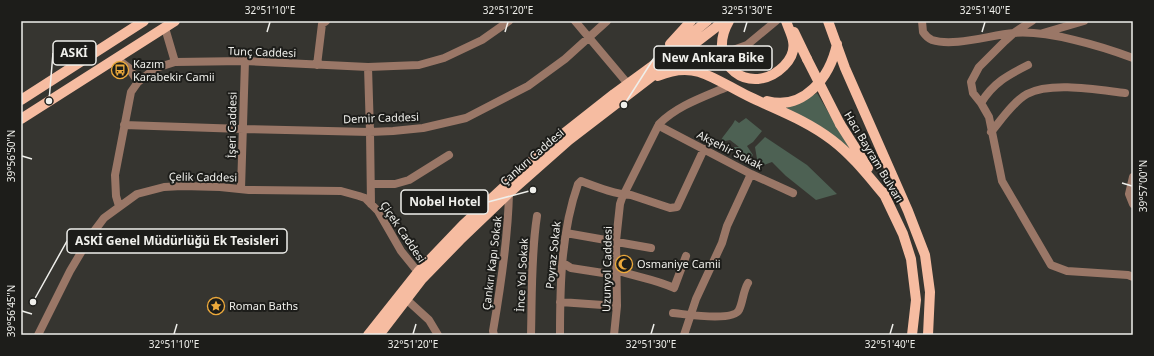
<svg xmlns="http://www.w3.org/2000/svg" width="1154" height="356" viewBox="0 0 1154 356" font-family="'Noto Sans',sans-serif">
  <rect width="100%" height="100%" fill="#363530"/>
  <path fill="#4d6153" d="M817,93l36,61 -69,-46 17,-6z
    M746,118l16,13 -9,11 -6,4 6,9 -3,3 -15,-5 -1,-6h5l-9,-7 -10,2c4,-8 11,-14 15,-22l4,3z
    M765,137l42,28 30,29 -21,6 -30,-24 -14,-14 -8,3 -7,-6 -2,-12z"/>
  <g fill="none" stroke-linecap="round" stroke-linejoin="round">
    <path stroke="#9a7767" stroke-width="8" d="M575,21l53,63
      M922,21l1,11c2,3 5,6 9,8 22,7 58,-5 82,-7 33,-3 87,13 119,25
      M1032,21l-17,11 -10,9 -26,26 -8,15 2,11 8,10 8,14 13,64 49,84 16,6 61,4 5,2
      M165,28l10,34
      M1043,33l41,-12
      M117,59l12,9 9,14
      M317,65l5,-41 4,-3
      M368,67l2,65 1,72
      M683,69l1,-7 5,-4 44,-8 14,-5 29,-24
      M981,103c12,-20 27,-28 47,-38
      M659,124l4,4 88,46 42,19
      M124,125l119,4 127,3 23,-1 30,-3 43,-10 62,-32 37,-27 42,-38
      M991,132c10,-12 23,-31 36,-38 24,-13 72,-4 98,-1
      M1133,177l-4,17 4,10
      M371,184h24l14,-4 40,-25
      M241,189l4,-128
      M119,206l-3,-10 -1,-21 16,-83 7,-10 18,-14 19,-6 70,-1 123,6 51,-2 25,-7 38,-18 27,-19
      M566,233l85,15
      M563,263l8,5 45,7
      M616,270c20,7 39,9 58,18l12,-32
      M406,299l23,21 9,15
      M560,302l57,4
      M673,313c12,1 60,9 66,-3 4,-8 4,-19 9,-27
      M38,335l32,-64 22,-37 12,-16 33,-24 27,-7 18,-1 38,1 29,3 92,1 18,5 6,2 13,13 23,40 17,21
      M494,335l-1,-4c8,-46 15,-92 16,-138
      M531,335c1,-39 0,-80 6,-119
      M560,335c0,-50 1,-103 18,-151l3,-3c16,6 33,13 50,14l39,13 7,-1 27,-58
      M614,335l3,-29 -1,-65 4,-37 2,-6 37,-74c19,-19 45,-27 70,-38
      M684,335l12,-36 26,-56 5,-17 24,-52"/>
    <path stroke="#f6bca1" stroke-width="10" d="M729,21c-25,43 22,78 55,45 6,-6 11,-15 9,-25 -1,-6 -5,-14 -7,-20
      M828,21l17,47 63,143 17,44 5,37 -2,43
      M794,32l13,27
      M670,44l21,-23
      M658,76c14,-6 27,-8 41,-4 16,5 34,17 49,24 29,14 58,24 84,44 21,16 37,37 54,57
      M21,100l123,-79
      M767,101c37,10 63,-24 70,-57
      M21,119l154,-98
      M840,124l28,44
      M883,192l20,42 8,25 5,41 -4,35
      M368,335l50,-63 45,-47 85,-79 66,-52 37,-27 56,-46
      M379,335l43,-56 38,-39 49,-47 60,-53 155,-119"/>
    <path stroke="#f6bca1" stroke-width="10" d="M807,59l33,65"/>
  </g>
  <path fill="none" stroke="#efefeb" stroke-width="1.5" d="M267,32l3,-10M505,32l3,-10M744,32l3,-10M982,32l3,-10M22,156l10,3M1122,183l10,3M22,311l10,3M174,334l3,-10M413,334l3,-10M651,334l3,-10M890,334l3,-10"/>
  <defs>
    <g id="bus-ring" transform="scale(0.9)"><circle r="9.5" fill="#1d1d1a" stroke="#eca93b" stroke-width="1.5"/><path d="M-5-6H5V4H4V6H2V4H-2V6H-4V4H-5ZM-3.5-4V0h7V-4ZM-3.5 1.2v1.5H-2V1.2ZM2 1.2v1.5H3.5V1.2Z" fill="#eca93b"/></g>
    <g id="mosque-ring" transform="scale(0.9)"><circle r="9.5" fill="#1d1d1a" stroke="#eca93b" stroke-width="1.5"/><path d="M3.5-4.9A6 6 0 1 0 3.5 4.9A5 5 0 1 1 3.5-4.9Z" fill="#eca93b"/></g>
    <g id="sight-ring" transform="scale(0.9)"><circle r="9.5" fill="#1d1d1a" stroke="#eca93b" stroke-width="1.5"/><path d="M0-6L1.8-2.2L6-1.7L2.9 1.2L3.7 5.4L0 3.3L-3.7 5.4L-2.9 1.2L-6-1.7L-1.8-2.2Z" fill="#eca93b"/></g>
  </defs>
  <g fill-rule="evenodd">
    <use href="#bus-ring" x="120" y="70"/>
    <use href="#mosque-ring" x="624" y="264"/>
    <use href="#sight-ring" x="216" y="306"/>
  </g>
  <g text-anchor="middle" stroke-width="4" stroke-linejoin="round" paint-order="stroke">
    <g font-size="11" fill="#efefeb" stroke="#1d1d1a">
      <text transform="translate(262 52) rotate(2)" y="4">Tunç Caddesi</text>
      <text transform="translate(381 118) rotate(-2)" y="4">Demir Caddesi</text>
      <text transform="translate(232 125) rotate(-89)" y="4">İşeri Caddesi</text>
      <text transform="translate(730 150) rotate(27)" y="4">Akşehir Sokak</text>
      <text transform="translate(532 157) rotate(-41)" y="4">Çankırı Caddesi</text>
      <text transform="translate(874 157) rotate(59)" y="4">Hacı Bayram Bulvarı</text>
      <text transform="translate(203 177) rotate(1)" y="4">Çelik Caddesi</text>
      <text transform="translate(403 232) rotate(56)" y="4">Çiçek Caddesi</text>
      <text transform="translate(553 255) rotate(-84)" y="4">Poyraz Sokak</text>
      <text transform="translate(492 263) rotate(-83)" y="4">Çankırı Kapı Sokak</text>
      <text transform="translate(607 269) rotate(-89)" y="4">Uzunyol Caddesi</text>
      <text transform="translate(522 275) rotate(-87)" y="4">İnce Yol Sokak</text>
    </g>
    <g font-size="11" fill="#efefeb" stroke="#1d1d1a" text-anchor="start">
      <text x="133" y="68">Kazım<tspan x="133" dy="13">Karabekir Camii</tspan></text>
      <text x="637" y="268">Osmaniye Camii</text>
      <text x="229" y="310">Roman Baths</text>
    </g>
  </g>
  <path fill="none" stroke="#efefeb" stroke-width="1.5" d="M49 101L53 53M624 105L654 58M533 190L488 202M33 302L67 241"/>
  <g fill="#efefeb" stroke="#1d1d1a" stroke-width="1.5">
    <circle cx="49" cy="101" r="4"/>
    <circle cx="624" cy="105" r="4"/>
    <circle cx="533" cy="190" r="4"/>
    <circle cx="33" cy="302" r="4"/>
  </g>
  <g fill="#1d1d1a" stroke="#efefeb" stroke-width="1.5">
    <rect x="53" y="41" width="43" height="24" rx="4"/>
    <rect x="654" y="46" width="118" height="24" rx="4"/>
    <rect x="401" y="190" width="87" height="24" rx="4"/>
    <rect x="67" y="229" width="220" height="24" rx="4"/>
  </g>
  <g font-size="12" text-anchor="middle" font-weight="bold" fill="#efefeb">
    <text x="74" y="57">ASKİ</text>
    <text x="713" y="62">New Ankara Bike</text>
    <text x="445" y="206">Nobel Hotel</text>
    <text x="177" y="245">ASKİ Genel Müdürlüğü Ek Tesisleri</text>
  </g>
  <rect width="1154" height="356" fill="none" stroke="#1d1d1a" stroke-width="44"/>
  <rect x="22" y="22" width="1110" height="312" fill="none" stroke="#efefeb" stroke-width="1.5"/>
  <g font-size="10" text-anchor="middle" fill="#efefeb">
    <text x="270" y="14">32°51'10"E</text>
    <text x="508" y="14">32°51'20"E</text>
    <text x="747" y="14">32°51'30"E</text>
    <text x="985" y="14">32°51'40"E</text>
    <text transform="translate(11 156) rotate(-90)" y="4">39°56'50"N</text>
    <text transform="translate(1143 186) rotate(-90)" y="4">39°57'00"N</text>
    <text transform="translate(11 311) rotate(-90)" y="4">39°56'45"N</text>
    <text x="174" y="348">32°51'10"E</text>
    <text x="413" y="348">32°51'20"E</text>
    <text x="651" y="348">32°51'30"E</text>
    <text x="890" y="348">32°51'40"E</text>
  </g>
</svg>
